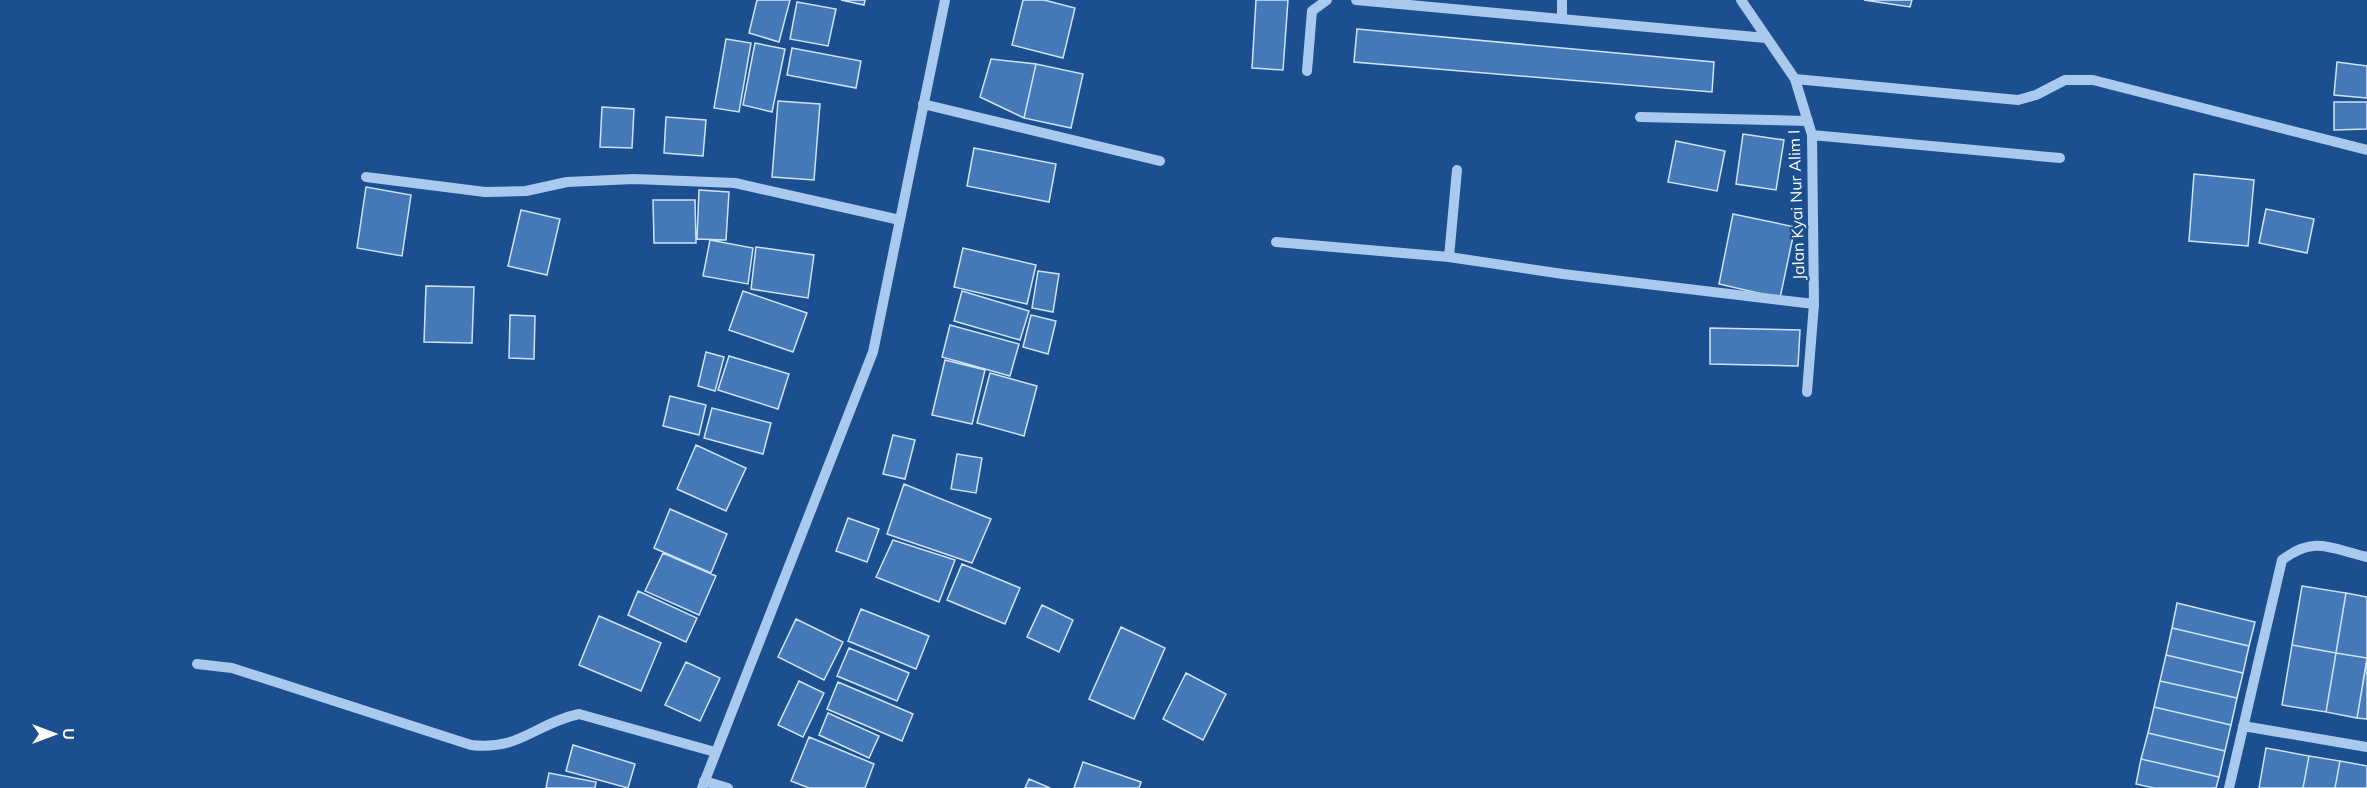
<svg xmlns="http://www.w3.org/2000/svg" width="2367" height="788" viewBox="0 0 2367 788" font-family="Mulish,sans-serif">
  <rect width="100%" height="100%" fill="#1b4f8f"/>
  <path fill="#4478b7" stroke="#cfe3fa" stroke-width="1.5" d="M757,0h33l-11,42 -30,-9z
    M841,0h24l-1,5z
    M1023,0h21l31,8 -12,50 -51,-13z
    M1256,0h32l-5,70 -31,-2z
    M1864,0h48l-2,7z
    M797,2l39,7 -8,37 -38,-7z
    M1357,29l357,33 -2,30 -358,-30z
    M726,39l25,4 -12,69 -25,-4z
    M755,43l30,6 -13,63 -29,-7z
    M792,48l69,13 -5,27 -69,-13z
    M991,59l45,5 -12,54 -44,-21z
    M2337,62l30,4v32l-33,-3z
    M1036,64l47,10 -12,54 -47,-10z
    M778,101l42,3 -6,76 -42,-3z
    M2334,102h33v27l-33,1z
    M602,107l32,2 -2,39 -32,-1z
    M666,117l40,3 -3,36 -39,-3z
    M1743,134l41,6 -8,50 -40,-6z
    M1676,141l49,10 -8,40 -49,-9z
    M974,148l82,16 -7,38 -82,-16z
    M2194,174l60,6 -6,66 -59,-5z
    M366,187l45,8 -9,61 -45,-8z
    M699,190l30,2 -3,48 -29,-1z
    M653,200h42l1,43h-42z
    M2266,209l48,10 -7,34 -48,-10z
    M521,210l39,9 -13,56 -39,-9z
    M1733,214l62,13 -15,71 -61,-14z
    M710,240l43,8 -5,36 -45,-8z
    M756,247l58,8 -6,43 -57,-9z
    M963,248l73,17 -9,39 -73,-17z
    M1038,271l21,3 -6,38 -21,-4z
    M426,286l48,1 -2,56 -48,-1z
    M743,291l64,22 -14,39 -64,-22z
    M962,291l67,20 -9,29 -66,-19z
    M510,315l25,1 -1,43 -25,-1z
    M1031,315l25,6 -8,33 -25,-7z
    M950,325l69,19 -9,32 -68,-19z
    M1710,328l90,2 -2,36 -88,-2z
    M706,352l18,5 -9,34 -17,-5z
    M729,356l60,18 -11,35 -60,-19z
    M945,360l40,10 -13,54 -40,-9z
    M990,373l47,13 -13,50 -47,-13z
    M670,396l36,9 -7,30 -36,-9z
    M712,408l59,15 -8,31 -59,-16z
    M893,435l22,5 -10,39 -22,-5z
    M696,445l50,23 -20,43 -49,-22z
    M957,454l25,4 -6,35 -25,-4z
    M904,484l87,35 -19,44 -85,-29z
    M670,509l57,25 -16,39 -57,-25z
    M848,518l31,11 -12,33 -31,-11z
    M893,540l62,20 -16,42 -63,-25z
    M663,553l53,23 -17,39 -54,-24z
    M962,564l58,24 -15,36 -58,-24z
    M2302,586l44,7 -10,60 -44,-8z
    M638,591l59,27 -11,24 -58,-27z
    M2346,593l21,4v61l-31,-5z
    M2177,603l78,19 -6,24 -77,-18z
    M1042,605l31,15 -14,32 -32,-15z
    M861,609l68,27 -13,33 -68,-28z
    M599,616l62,27 -20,48 -62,-26z
    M796,619l47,23 -19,38 -46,-23z
    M1121,627l44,21 -31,71 -45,-20z
    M2172,628l77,18 -6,27 -77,-18z
    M2292,645l44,8 -10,59 -44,-7z
    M849,648l60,25 -12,28 -60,-25z
    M2336,653l31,5 -10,60 -31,-6z
    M2166,655l77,18 -6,25 -77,-17z
    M2367,660v59l-10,-1z
    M686,662l34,16 -20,43 -35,-16z
    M1186,673l40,21 -23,46 -40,-21z
    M799,681l25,12 -21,44 -25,-12z
    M2160,681l77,17 -6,27 -77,-18z
    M838,682l75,32 -11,27 -75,-32z
    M2154,707l77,18 -6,26 -77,-18z
    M828,713l51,23 -10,22 -50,-23z
    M2148,733l77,18 -6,26 -78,-18z
    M809,737l65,27 -9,24h-56l-18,-7z
    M573,745l62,19 -7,24 -62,-17z
    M2266,748l43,8 -6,32h-44z
    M2309,756l31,5 -5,27h-32z
    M2141,759l78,18 -3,11h-62l-18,-4z
    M2340,761l27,5v22h-32z
    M1083,762l58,20 -2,6h-65z
    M549,773l47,9 -1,6h-49z
    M1029,779l21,9h-25z"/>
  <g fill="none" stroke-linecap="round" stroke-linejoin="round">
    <path stroke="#a9c9ee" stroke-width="10" d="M1356,0l410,38
      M1741,0l54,79 17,56 2,169 -7,88
      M1562,19v-19
      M1307,71l5,-60 15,-11
      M1795,79l223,21 18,-5 29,-15h28l274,70
      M923,104l237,57
      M1640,117l168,4
      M1812,135l248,23
      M366,177l119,15 41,-1 41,-9 67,-3 101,4 165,37
      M1276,242l173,15 114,17 251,30
      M1449,257l8,-87
      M197,664l35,4 239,77c49,6 65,-22 108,-31l136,38
      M2243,726l124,21
      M704,781l24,7
      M702,788l171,-436 72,-352
      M2229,788l53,-228c33,-25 49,-11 85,-3"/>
  </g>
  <g text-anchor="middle" stroke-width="4.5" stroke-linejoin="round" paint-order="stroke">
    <g font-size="16" fill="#fff" stroke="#1b4f8f">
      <text transform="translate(1796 205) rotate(-92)" y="6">Jalan Kyai Nur Alim I</text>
    </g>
  </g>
  <g transform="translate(54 734) rotate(90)" stroke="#1b4f8f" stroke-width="4.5" paint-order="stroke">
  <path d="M0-4.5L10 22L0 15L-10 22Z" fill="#ffffff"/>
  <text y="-9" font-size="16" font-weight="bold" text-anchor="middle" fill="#ffffff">U</text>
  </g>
</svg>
